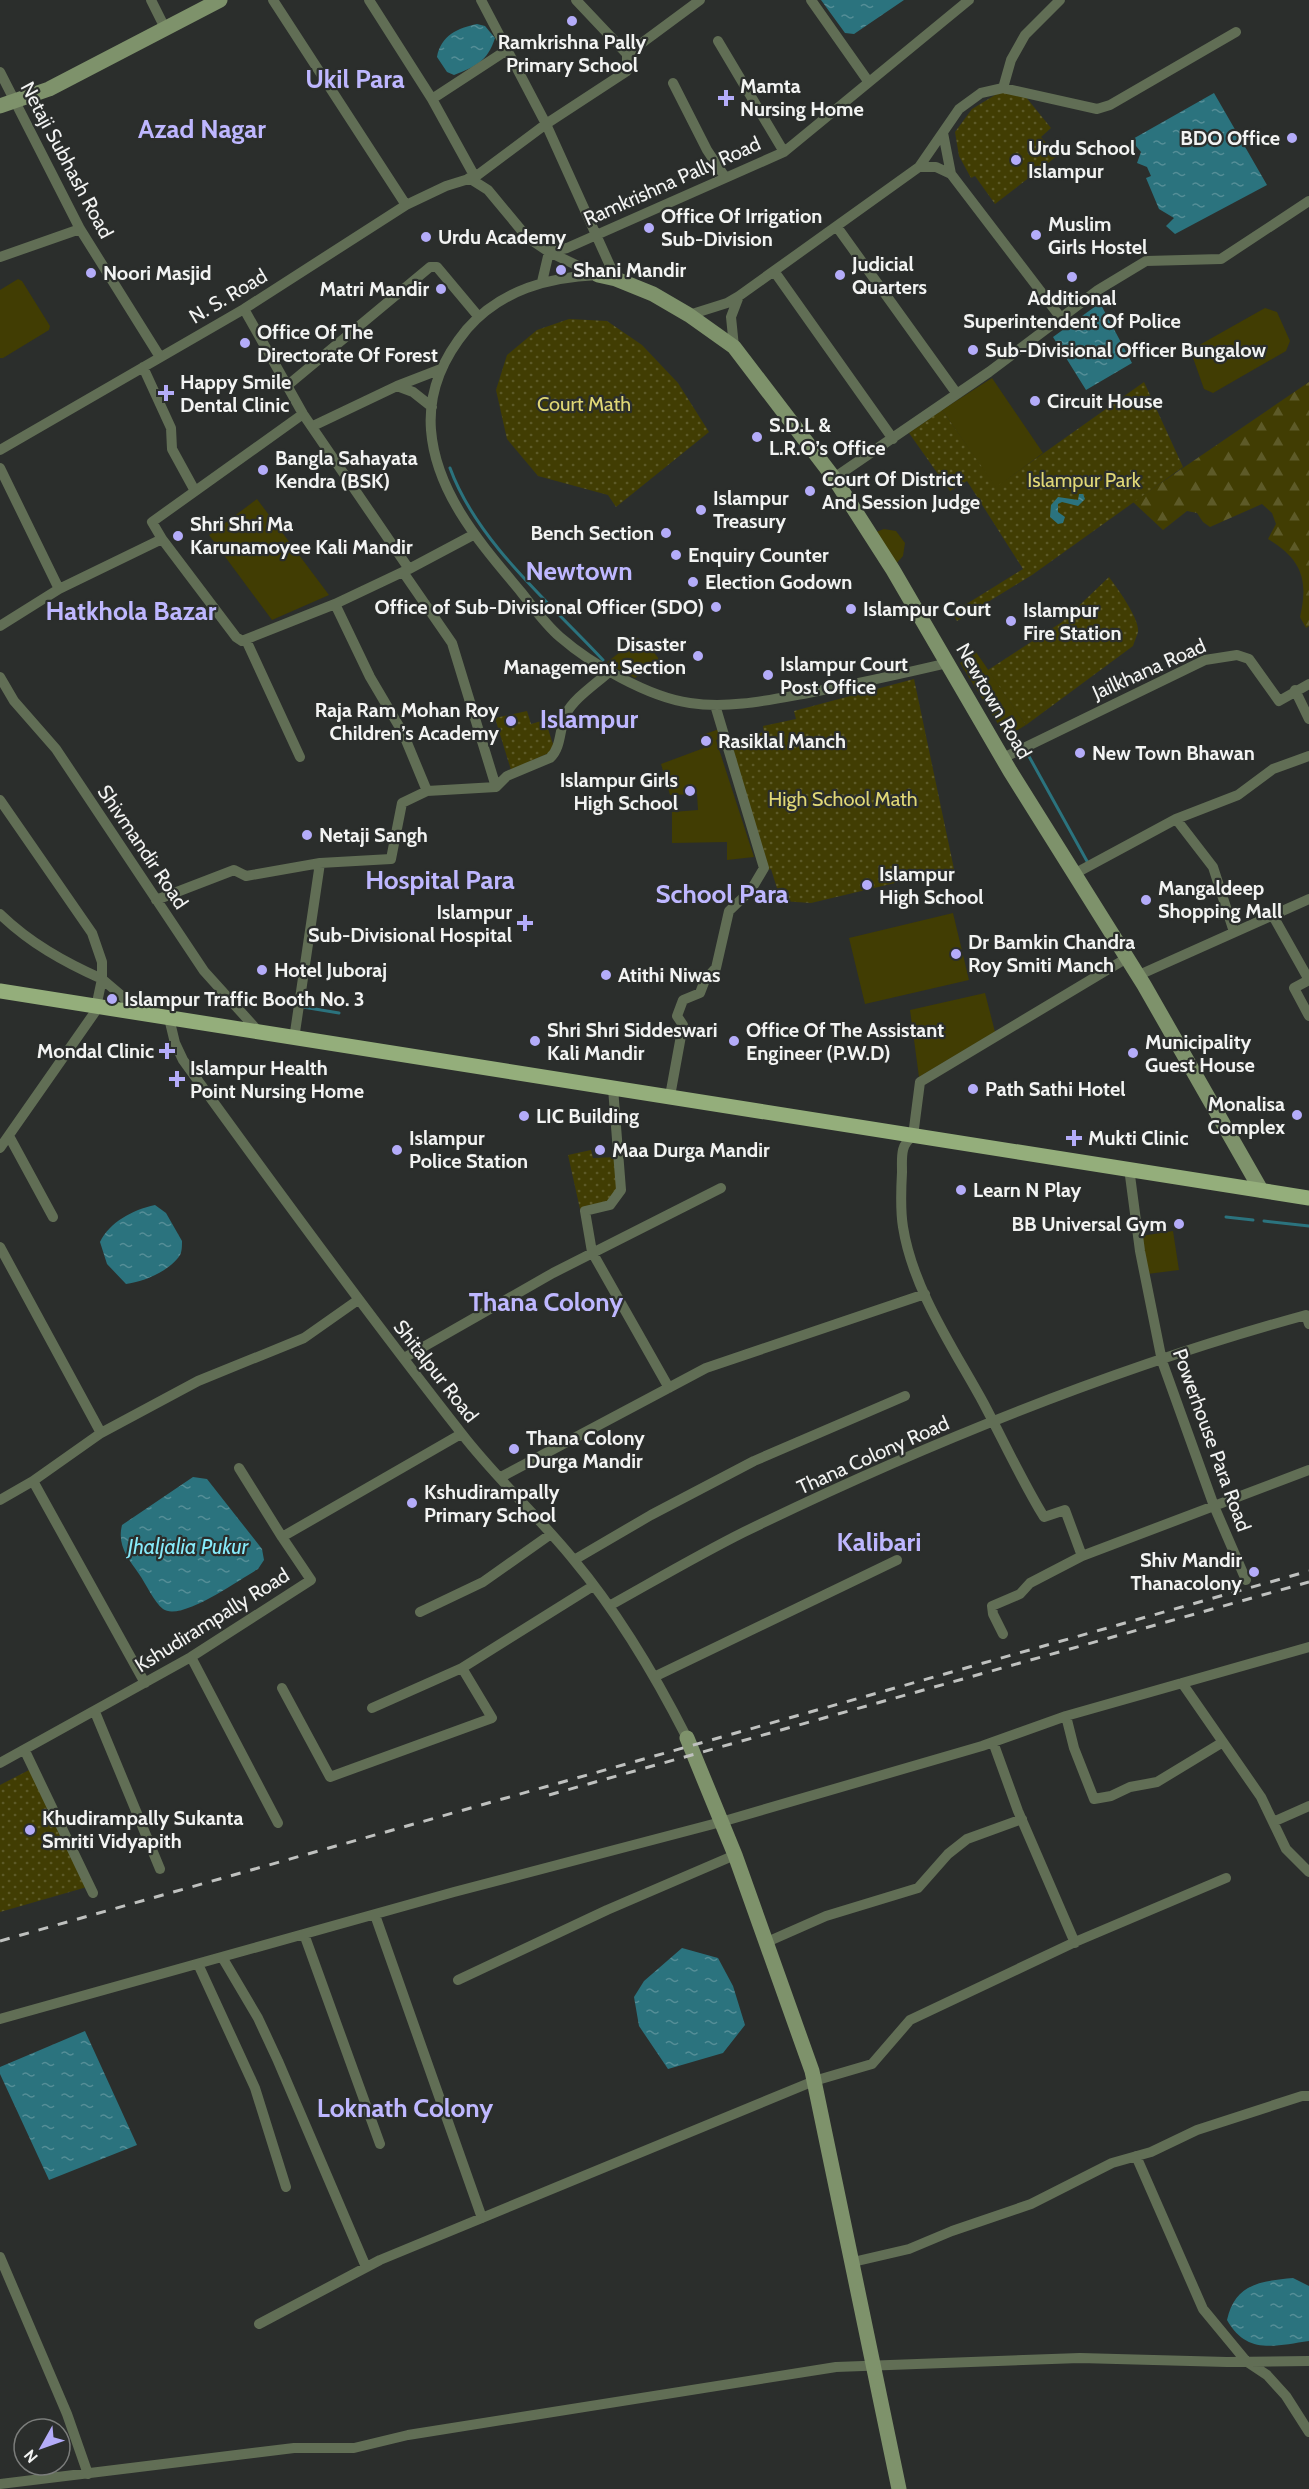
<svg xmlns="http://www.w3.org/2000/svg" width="1309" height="2489" viewBox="0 0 1309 2489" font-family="Cabin,sans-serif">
  <defs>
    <pattern id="forest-firs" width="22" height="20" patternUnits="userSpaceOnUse" patternTransform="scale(1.5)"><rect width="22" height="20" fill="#413d03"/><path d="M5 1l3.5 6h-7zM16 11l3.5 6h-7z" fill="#5d5a28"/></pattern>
    <pattern id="park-dots" width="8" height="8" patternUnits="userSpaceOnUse" patternTransform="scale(1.5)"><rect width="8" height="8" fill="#413d03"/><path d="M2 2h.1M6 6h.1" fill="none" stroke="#5d5a28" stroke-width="1.8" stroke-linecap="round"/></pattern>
    <pattern id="water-ripples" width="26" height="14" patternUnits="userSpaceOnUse" patternTransform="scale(1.5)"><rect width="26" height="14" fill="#2b737e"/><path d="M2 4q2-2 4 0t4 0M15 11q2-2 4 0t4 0" fill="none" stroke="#558e97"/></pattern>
  </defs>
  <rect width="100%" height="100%" fill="#2b2e2c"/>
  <path fill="#413d03" d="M18,279l4,2 28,45 -1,4 -46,28h-3v-68z
    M1265,308l12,4 13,29 -4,10 -73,42 -9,-4 -12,-34 2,-7z
    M992,378l51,75 -47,35 -54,-78z
    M257,499l72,96 -57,25 -63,-85z
    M884,529l12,2 9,12 -2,13 -7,8 -20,-32z
    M638,638l4,5 3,-2 14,18 -24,19 -29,-15z
    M976,652l50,73 -20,12 -46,-74z
    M719,729l3,9 -6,2 38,117 -27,3v-18l-55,1v-31l26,-2 -1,-16 -27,1 -9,-31 43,-16 -4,-12z
    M953,913l16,67 -104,24 -16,-66z
    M985,993l10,39 -76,45 -9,-67z
    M1173,1231l6,39 -32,4 -6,-38z"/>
  <path fill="url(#forest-firs)" d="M1309,382v244l-3,2 -6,-11c9,-38 1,-58 -32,-78l8,-15 -4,-11 -10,-9 -52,23 -7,-5 -6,-9 -10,-2 -24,19 -30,-28z"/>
  <path fill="url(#park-dots)" d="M1000,92l25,4 26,32 -10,9 16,19 -62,48 -20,-28 -4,2 -12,-22 -4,-24 17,-23z
    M569,319l38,2 35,24 36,38 31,49 -93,75 -8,-12 -70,-19 -31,-37 -11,-49 11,-35 30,-25z
    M1144,382l39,85 -151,108 -75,46 -5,-8 71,-44 -56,-88 -17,10 -41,-58 33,-23 54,77z
    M1109,577c8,11 31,42 29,55 -1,4 -4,10 -5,14l-107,79 -38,-55 74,-48z
    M914,679l40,190 -143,34 -30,-2 -10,-32 -4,1 -40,-129 37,-9 -1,-6 33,-7 -2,-8z
    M527,711l4,13 14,-4 8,24 -2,8 -40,18 -16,-52z
    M591,1150l2,8 23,-1 2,33 -11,12 -27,7 -12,-54z
    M31,1769l56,118 -87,25v-127z"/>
  <path fill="url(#water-ripples)" d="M821,0h83l-50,34 -9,-1z
    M477,24l8,2 10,12c-7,23 -20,29 -41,37l-7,-3 -10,-15c4,-22 21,-29 40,-33z
    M1214,93l53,92 -92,49 -9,-8 8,-8 -15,-9 -13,-31 5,-2 -4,-9 -10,-4 4,-11 -10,-12z
    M1100,303l32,60 -46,27 -33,-53z
    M1079,494h4l2,5 -7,7 -16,-4 -4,2v8l7,5 -2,6 -5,1 -8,-7 1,-12 7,-8 20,3z
    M155,1205l11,8 16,28c0,4 0,11 -2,14 -10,16 -37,27 -54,29l-19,-20 -7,-22c10,-20 32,-32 55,-37z
    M193,1477l14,2 55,70 2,11 -6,9c-18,10 -77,53 -95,40 -9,-7 -17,-25 -24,-35 -11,-16 -22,-28 -17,-49z
    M682,1948l36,10 15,28 12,39 -22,28 -55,16 -29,-43 -5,-29 10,-16z
    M85,2031l52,114 -88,35 -49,-106v-7z
    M1293,2278l16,8v55c-35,5 -62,14 -82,-21 8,-36 33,-39 66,-42z"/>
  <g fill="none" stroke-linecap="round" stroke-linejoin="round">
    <path stroke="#2b737e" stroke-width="3" d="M450,468c27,74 100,135 153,192
      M1026,751l62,112
      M303,1007l36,6
      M1226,1217l27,3
      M1264,1221l45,5"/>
    <path stroke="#616e55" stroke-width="10" d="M151,0l15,30
      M273,0l133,205
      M369,0l63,99 43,78
      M481,0l65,124 81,-53v-17l73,-54
      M576,0l51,54
      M811,0l57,81
      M718,41l66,111
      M0,72l80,157 80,128
      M673,83l34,67 18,27
      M1003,88l94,21 13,-4 126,-73
      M432,99l75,-49
      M943,133l8,41 110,144
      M919,167h17l15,7
      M469,178l19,12 39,47 22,15 46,22
      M837,227l120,167
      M0,257l80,-28
      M774,271l119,168
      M598,275c-50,2 -97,15 -131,54 -24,29 -39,62 -36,101 5,64 51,115 90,162 12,15 24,32 39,45 31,27 88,60 130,66 39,6 79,-3 118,-10 47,-9 93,-19 140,-30
      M542,282l7,-30 18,-4 217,-96 185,-152
      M244,309l59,105 106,155 64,-34
      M689,315l38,-12 12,-7 180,-129 40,-58 22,-16 22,-5 8,-28 14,-25 35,-35
      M734,347l-3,-30 8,-21
      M143,367l28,61 1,21 23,42
      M288,385l142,-118h7l41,49
      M397,386l44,-17
      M303,414l-151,108 10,17 74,98 6,4 93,-37 74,-35
      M313,426l84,-40 16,6 19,15
      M0,450l244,-141 162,-104 40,-19 29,-9 71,-53 70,155
      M0,468l59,121
      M834,478l155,-106 109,-82 48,-29 75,-2 88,-58
      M403,572l49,71 44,144
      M335,604l35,73 33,56 24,58
      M0,626l59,-37 103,-50
      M246,640l54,117
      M0,677l14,24 42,48 148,222 55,61
      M1295,690l14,29
      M1003,758l202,-98 32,-5 12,4 30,42 30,-17
      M0,800l92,133 10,29v17l20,17 15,17
      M1176,819l37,48 21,65
      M1074,874l102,-55 62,-24 35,-26 36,-13
      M156,900l78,-30 12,6 74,-13
      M0,914c30,29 64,48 102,65l-7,33 -95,136
      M1273,916l36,64 -15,8 15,28
      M1127,958l-207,124 -7,54c-13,9 -11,21 -11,36 -1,18 -2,37 1,55 10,63 51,122 81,177 20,38 38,77 60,113l21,-7 17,46 227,-86
      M1139,975l170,-76
      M169,1018l6,25 8,17c91,126 183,252 279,374 34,44 76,82 111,125 46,55 82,116 114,179
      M294,1039l26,-176 71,-4 11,-56 25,-12 69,-4 11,-11 43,-18c12,-11 9,-30 16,-44 8,-16 30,-30 44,-43
      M613,1088l8,102 -11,15 -25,6 7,41 77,136
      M670,1096l13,-71 -6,-9 6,-16 17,-7 5,-13 11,-12 13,-57 22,-21 13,-22 -49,-163
      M9,1136l44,81
      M1129,1168l11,83 22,110 52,145 32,74
      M0,1247l101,186
      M404,1358l149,-85 168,-85
      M239,1468l43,69
      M501,1477l205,-109 219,-74
      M33,1481l112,202
      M0,1500l33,-19 68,-48 97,-52 106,-43 54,-38
      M574,1560l77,-45 103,-54 151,-65
      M609,1606c45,-25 89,-51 135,-74 177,-86 372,-165 562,-217l3,9
      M420,1612l63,-30 68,-48
      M1003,1634l-10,-20 -1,-8 28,-12 10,-11 52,-27
      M191,1657l87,166
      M656,1676l241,-116
      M1182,1683l79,114 25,52 23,23
      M282,1688l48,89 162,-59 -30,-50 131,-82
      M372,1708l90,-40
      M95,1712l65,157
      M1066,1716l8,32 20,51 17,-3 19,-9 27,-5 66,-40
      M993,1742l25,69 57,132
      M25,1751l68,142
      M0,1763l191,-106 120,-77 -29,-43 179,-103
      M1273,1822l36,-16
      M375,1915l107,303
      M304,1934l76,210
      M767,1942l59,-26 92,-28 30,-34 19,-15 55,-20
      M222,1957l36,61 20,43 88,206
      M198,1964l57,124 31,99
      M458,1980l149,-70 128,-55
      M0,2019l454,-127 267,-70 261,-76 84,-30 243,-69
      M1136,2156l67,153 43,52 21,14 19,21 23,36
      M0,2257l67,157 21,60
      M853,2262l56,-13 43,-18 79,-27 81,-41 39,-11 46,-22 105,-34h7
      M259,2324l121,-64 434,-179 58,-17 38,-44 165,-78 151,-64
      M0,2484l294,-36h60l54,-13 428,-68 244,-9 147,4 82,-1"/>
    <path stroke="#7e926b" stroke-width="15" d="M0,106l49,-17 171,-89
      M598,275l18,4 37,15 36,21 45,32 100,131 59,92 117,201 134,214 117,205
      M687,1738l48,117 77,216 87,418"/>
    <path stroke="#94ae7b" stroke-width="15" d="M0,991l1309,207"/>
    <path stroke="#bfc1bf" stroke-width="3" stroke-dasharray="10 10" stroke-linecap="butt" d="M549,1795l760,-213
      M0,1941l1309,-370"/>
  </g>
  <g fill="#b4acf9" stroke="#2b2e2c" stroke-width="2">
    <circle cx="572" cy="21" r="6"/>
    <path d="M723 89h6v6h6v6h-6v6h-6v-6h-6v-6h6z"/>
    <circle cx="1292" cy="138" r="6"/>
    <circle cx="1016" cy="160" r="6"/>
    <circle cx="649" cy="228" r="6"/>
    <circle cx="1036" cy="235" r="6"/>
    <circle cx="426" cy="237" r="6"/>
    <circle cx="561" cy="270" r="6"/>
    <circle cx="91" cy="273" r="6"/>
    <circle cx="840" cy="275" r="6"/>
    <circle cx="1072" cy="277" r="6"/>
    <circle cx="441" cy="289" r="6"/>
    <circle cx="245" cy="343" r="6"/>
    <circle cx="973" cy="350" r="6"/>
    <path d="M163 384h6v6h6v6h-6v6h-6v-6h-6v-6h6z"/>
    <circle cx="1035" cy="401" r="6"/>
    <circle cx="757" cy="437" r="6"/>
    <circle cx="263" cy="470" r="6"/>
    <circle cx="810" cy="491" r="6"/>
    <circle cx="701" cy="510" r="6"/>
    <circle cx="666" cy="533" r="6"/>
    <circle cx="178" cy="536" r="6"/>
    <circle cx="676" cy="555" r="6"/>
    <circle cx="693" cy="582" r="6"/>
    <circle cx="716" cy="607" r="6"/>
    <circle cx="851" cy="609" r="6"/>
    <circle cx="1011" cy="621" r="6"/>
    <circle cx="698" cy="656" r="6"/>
    <circle cx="768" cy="675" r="6"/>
    <circle cx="511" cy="721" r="6"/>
    <circle cx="706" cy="741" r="6"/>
    <circle cx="1080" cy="753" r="6"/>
    <circle cx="690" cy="791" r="6"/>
    <circle cx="307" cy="835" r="6"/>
    <circle cx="867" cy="885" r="6"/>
    <circle cx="1146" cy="900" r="6"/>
    <path d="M522 914h6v6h6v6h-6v6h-6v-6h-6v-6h6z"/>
    <circle cx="956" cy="954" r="6"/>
    <circle cx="262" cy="970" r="6"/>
    <circle cx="606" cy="975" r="6"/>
    <circle cx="112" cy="999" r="6"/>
    <circle cx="535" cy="1041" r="6"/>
    <circle cx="734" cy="1041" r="6"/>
    <path d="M164 1042h6v6h6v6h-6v6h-6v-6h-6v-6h6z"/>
    <circle cx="1133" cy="1053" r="6"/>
    <path d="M174 1070h6v6h6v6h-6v6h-6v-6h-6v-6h6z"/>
    <circle cx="973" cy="1089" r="6"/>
    <circle cx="1297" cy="1115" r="6"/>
    <circle cx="524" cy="1116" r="6"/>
    <path d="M1071 1129h6v6h6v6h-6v6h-6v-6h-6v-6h6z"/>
    <circle cx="397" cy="1150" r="6"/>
    <circle cx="600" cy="1150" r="6"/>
    <circle cx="961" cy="1190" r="6"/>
    <circle cx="1179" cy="1224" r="6"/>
    <circle cx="514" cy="1449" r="6"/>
    <circle cx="412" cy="1503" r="6"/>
    <circle cx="1254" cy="1572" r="6"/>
    <circle cx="30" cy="1830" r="6"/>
  </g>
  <g text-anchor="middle" stroke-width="4.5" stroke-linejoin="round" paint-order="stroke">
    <g font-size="20" font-weight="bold" fill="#f2f3f2" stroke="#2b2e2c" text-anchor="start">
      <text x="572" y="49" text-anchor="middle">Ramkrishna Pally<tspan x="572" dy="23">Primary School</tspan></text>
      <text x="740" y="93">Mamta<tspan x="740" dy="23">Nursing Home</tspan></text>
      <text x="1280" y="145" text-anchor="end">BDO Office</text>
      <text x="1028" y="155">Urdu School<tspan x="1028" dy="23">Islampur</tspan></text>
      <text x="661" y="223">Office Of Irrigation<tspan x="661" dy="23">Sub-Division</tspan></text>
      <text x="1048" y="231">Muslim<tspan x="1048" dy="23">Girls Hostel</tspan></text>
      <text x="438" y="244">Urdu Academy</text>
      <text x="852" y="271">Judicial<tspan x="852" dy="23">Quarters</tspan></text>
      <text x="573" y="277">Shani Mandir</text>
      <text x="103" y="280">Noori Masjid</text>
      <text x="429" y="296" text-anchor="end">Matri Mandir</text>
      <text x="1072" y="305" text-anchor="middle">Additional<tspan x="1072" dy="23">Superintendent Of Police</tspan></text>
      <text x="257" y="339">Office Of The<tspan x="257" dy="23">Directorate Of Forest</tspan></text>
      <text x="985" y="357">Sub-Divisional Officer Bungalow</text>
      <text x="180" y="389">Happy Smile<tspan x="180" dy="23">Dental Clinic</tspan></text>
      <text x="1047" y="408">Circuit House</text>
      <text x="769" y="432">S.D.L &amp;<tspan x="769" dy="23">L.R.O’s Office</tspan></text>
      <text x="275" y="465">Bangla Sahayata<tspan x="275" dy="23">Kendra (BSK)</tspan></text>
      <text x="822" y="486">Court Of District<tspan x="822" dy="23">And Session Judge</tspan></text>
      <text x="713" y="505">Islampur<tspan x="713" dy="23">Treasury</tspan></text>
      <text x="190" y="531">Shri Shri Ma<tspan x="190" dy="23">Karunamoyee Kali Mandir</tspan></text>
      <text x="654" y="540" text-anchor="end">Bench Section</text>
      <text x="688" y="562">Enquiry Counter</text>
      <text x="705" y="589">Election Godown</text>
      <text x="704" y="614" text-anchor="end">Office of Sub-Divisional Officer (SDO)</text>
      <text x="863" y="616">Islampur Court</text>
      <text x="1023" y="617">Islampur<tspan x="1023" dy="23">Fire Station</tspan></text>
      <text x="686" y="651" text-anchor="end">Disaster<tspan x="686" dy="23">Management Section</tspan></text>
      <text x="780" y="671">Islampur Court<tspan x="780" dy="23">Post Office</tspan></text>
      <text x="499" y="717" text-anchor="end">Raja Ram Mohan Roy<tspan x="499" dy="23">Children’s Academy</tspan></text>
      <text x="718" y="748">Rasiklal Manch</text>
      <text x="1092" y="760">New Town Bhawan</text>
      <text x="678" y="787" text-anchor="end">Islampur Girls<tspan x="678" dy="23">High School</tspan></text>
      <text x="319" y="842">Netaji Sangh</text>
      <text x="879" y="881">Islampur<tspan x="879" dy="23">High School</tspan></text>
      <text x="1158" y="895">Mangaldeep<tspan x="1158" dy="23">Shopping Mall</tspan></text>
      <text x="512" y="919" text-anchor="end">Islampur<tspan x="512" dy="23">Sub-Divisional Hospital</tspan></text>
      <text x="968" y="949">Dr Bamkin Chandra<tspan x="968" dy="23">Roy Smiti Manch</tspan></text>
      <text x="274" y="977">Hotel Juboraj</text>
      <text x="618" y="982">Atithi Niwas</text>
      <text x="124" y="1006">Islampur Traffic Booth No. 3</text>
      <text x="547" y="1037">Shri Shri Siddeswari<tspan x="547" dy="23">Kali Mandir</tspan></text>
      <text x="746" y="1037">Office Of The Assistant<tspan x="746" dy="23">Engineer (P.W.D)</tspan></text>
      <text x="1145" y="1049">Municipality<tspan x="1145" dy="23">Guest House</tspan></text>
      <text x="154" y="1058" text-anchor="end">Mondal Clinic</text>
      <text x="190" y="1075">Islampur Health<tspan x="190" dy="23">Point Nursing Home</tspan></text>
      <text x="985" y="1096">Path Sathi Hotel</text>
      <text x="1285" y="1111" text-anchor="end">Monalisa<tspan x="1285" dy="23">Complex</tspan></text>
      <text x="536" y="1123">LIC Building</text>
      <text x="409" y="1145">Islampur<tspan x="409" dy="23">Police Station</tspan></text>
      <text x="1088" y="1145">Mukti Clinic</text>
      <text x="612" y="1157">Maa Durga Mandir</text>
      <text x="973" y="1197">Learn N Play</text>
      <text x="1167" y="1231" text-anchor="end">BB Universal Gym</text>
      <text x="526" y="1445">Thana Colony<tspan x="526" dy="23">Durga Mandir</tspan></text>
      <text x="424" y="1499">Kshudirampally<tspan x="424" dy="23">Primary School</tspan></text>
      <text x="1242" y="1567" text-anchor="end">Shiv Mandir<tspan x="1242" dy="23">Thanacolony</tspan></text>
      <text x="42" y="1825">Khudirampally Sukanta<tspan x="42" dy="23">Smriti Vidyapith</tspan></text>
    </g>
    <g font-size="20" fill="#f2f3f2" stroke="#2b2e2c">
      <text transform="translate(67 160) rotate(62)" y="7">Netaji Subhash Road</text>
      <text transform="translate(672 181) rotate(-24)" y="7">Ramkrishna Pally Road</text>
      <text transform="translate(228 296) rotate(-31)" y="7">N. S. Road</text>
      <text transform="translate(1149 669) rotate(-24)" y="7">Jailkhana Road</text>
      <text transform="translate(994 701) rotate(60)" y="7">Newtown Road</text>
      <text transform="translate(143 847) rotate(56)" y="7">Shivmandir Road</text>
      <text transform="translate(436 1371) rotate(52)" y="7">Shitalpur Road</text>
      <text transform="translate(1212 1440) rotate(70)" y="7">Powerhouse Para Road</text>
      <text transform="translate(873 1455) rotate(-24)" y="7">Thana Colony Road</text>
      <text transform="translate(212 1620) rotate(-32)" y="7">Kshudirampally Road</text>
    </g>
    <g font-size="20" fill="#e1d876" stroke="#2b2e2c">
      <text x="584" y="411">Court Math</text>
      <text x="1084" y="487">Islampur Park</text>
      <text x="843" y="806">High School Math</text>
    </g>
    <g font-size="21" font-style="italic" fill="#87ebfb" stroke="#2b2e2c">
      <text x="188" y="1554">Jhaljalia Pukur</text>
    </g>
    <g font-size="26" font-weight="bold" fill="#beb7ff" stroke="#2b2e2c">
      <text x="355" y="88">Ukil Para</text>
      <text x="202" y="138">Azad Nagar</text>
      <text x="579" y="580">Newtown</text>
      <text x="131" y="620">Hatkhola Bazar</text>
      <text x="589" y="728">Islampur</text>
      <text x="440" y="889">Hospital Para</text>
      <text x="722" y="903">School Para</text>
      <text x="546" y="1311">Thana Colony</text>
      <text x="879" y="1551">Kalibari</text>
      <text x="405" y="2117">Loknath Colony</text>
    </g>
  </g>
  <g transform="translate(42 2447) rotate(230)"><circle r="28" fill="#2b2e2c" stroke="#7b7d7b" stroke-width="1.5"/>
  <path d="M0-4.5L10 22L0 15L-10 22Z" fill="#b4acf9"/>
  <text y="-9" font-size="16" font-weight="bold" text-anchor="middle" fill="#f2f3f2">N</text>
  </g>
</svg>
